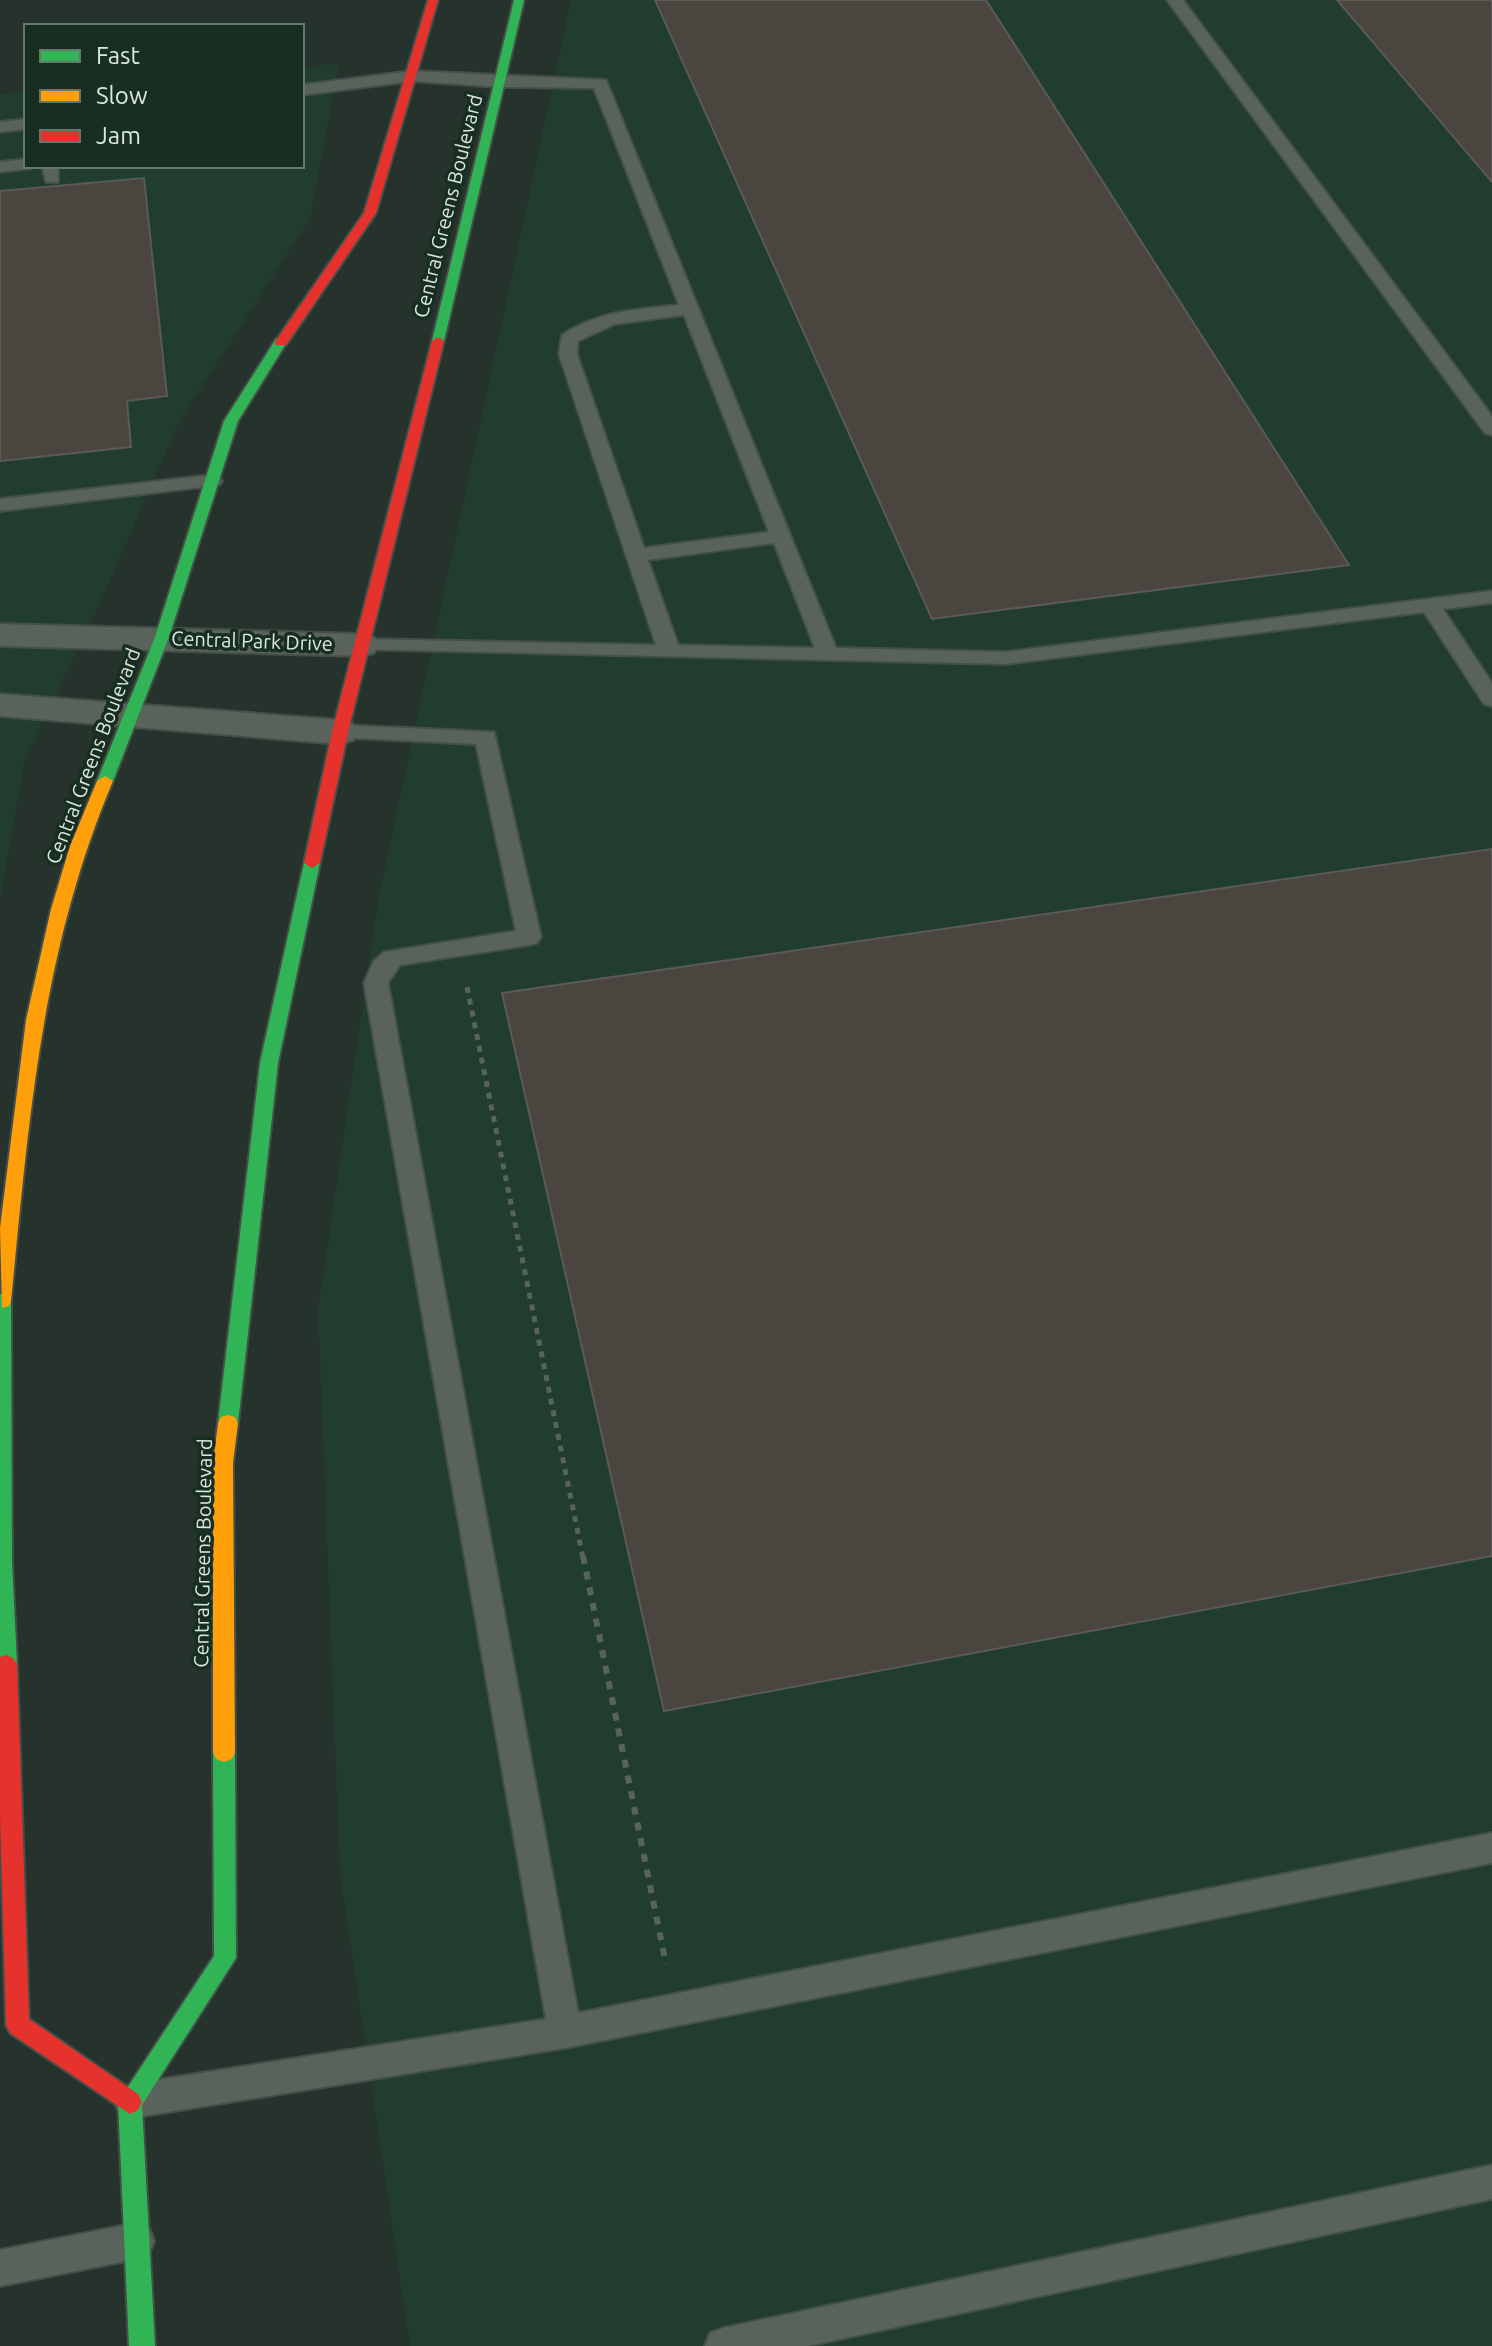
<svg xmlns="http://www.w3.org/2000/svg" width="1492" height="2346" viewBox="0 0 1492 2346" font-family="Ubuntu,sans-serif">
  <rect width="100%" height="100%" fill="#26332c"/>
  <path fill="#213d2e" d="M571,0h921v2346h-1082l-70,-473 -22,-563 61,-415z
    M339,63l-29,156 -132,205 -74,170 -79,166 -25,139v-805l26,-2v74h276v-99z"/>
  <path fill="#4b453f" stroke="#5a5a56" stroke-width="2" d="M655,0h331l363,565 -417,54z
    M1337,0h155v182z
    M144,178l23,218 -40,5 4,46 -131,14v-270z
    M1492,849v707l-828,155 -162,-718z"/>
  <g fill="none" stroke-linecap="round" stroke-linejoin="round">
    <g stroke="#434f48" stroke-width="4">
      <path id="lane" d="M1167,0h16l309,416v19l-7,-2z
        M412,71l194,9 230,568 170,4 486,-61v12l-49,6 49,74v23l-8,-2 -60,-92 -418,52 -652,-15 -4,-4 11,-6 295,6 -97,-291 3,-19c36,-24 76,-26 117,-30l-85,-217 -93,-1 -89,-6 -110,14v-10zM684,315l85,217 -125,16 -67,-194 1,-13 37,-17zM774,543l41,105 -137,-3 -30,-85z
        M26,119v10l-26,3v-10z
        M26,159v7l6,2 -32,4v-10z
        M42,166h16v16h-12z
        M212,475l7,2 3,4 -3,4 -219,26v-12z
        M340,725l154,7 47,205 -4,6 -8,2 -129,20 -12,18 190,1030 914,-180v30l-927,185 -434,70 -12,-5 -5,-12 5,-12 12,-5 415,-65 -182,-1036 10,-22 10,-9 132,-21 -40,-187 -144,-7 -3,-5z
        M1492,2165v34l-684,147h-103l5,-13 13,-5z
        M136,2223l13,5 5,13 -5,13 -13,5 -136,27v-36z"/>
    </g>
    <g stroke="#434f48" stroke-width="4">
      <path id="street" d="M0,624l361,10 13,3 5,8 -5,8 -13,3 -361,-10z
        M0,694l340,26 13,4 6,8 -6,8 -13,4 -340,-28z"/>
    </g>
    <g stroke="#434f48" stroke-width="4">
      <path id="fast" d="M514,0h10l-80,341 -6,4 -6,-4z
        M276,339l11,3 -49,79 -69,216 -56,144 -8,5 -5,-2 -3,-3 58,-144 69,-216z
        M312,858l8,5 -42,200 -40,360 -3,6 -7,2 -7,-2 -3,-6 42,-360 44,-200z
        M0,1294l9,2 2,5 1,261 5,102 -4,6 -7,3 -6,-2z
        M224,1742l8,3 3,7 1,206 -94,147 13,241h-26l-11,-244 96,-146 -1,-204 3,-7z"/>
    </g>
    <g stroke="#434f48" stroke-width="4">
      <path id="slow" d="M105,776l8,5c-72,170 -84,339 -102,520l-2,5 -7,2 -2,-80 26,-208 25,-111 19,-63 27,-65z
        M228,1415l7,2 3,6 -5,40 2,289 -3,7 -8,3 -8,-3 -3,-7v-289l5,-40 3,-6z"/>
    </g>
    <g stroke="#434f48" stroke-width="4">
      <path id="jam" d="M428,0h10l-62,213 -90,132h-10l-1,-3 89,-129z
        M438,337l6,4 -96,391 -28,131 -8,5 -8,-5 28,-131 100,-391z
        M6,1655l7,3 4,6 12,355 109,75 4,8 -4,8 -8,4 -120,-81 -4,-8 -6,-210v-158z"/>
    </g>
    <path stroke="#59635d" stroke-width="5" stroke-dasharray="6 6" stroke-linecap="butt" d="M467,987l116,571"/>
    <path stroke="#59635d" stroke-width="6" stroke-dasharray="8 8" stroke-linecap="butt" d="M583,1556l83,408"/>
    <use href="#lane" fill="#59635c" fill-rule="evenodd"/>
    <use href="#street" fill="#59635c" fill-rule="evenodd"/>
    <use href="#fast" fill="#30b455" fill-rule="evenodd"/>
    <use href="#slow" fill="#ff9f0a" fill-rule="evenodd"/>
    <use href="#jam" fill="#e5322d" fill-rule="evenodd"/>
  </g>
  <g text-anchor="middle" stroke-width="7" stroke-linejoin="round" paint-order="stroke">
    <g font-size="20" fill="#dae8df" stroke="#172e21">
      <text transform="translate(448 206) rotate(-76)" y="7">Central Greens Boulevard</text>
      <text transform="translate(252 641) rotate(2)" y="7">Central Park Drive</text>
      <text transform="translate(93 756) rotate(-69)" y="7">Central Greens Boulevard</text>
      <text transform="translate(203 1553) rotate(-89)" y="7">Central Greens Boulevard</text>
    </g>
  </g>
  <rect x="24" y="24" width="280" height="144" fill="#172e21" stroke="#65786d" stroke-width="2"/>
  <rect x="40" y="50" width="40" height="12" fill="#30b455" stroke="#65786d" stroke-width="2"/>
  <text x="96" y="64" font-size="24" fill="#dae8df">Fast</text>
  <rect x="40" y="90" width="40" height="12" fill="#ff9f0a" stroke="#65786d" stroke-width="2"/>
  <text x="96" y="104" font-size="24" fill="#dae8df">Slow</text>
  <rect x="40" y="130" width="40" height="12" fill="#e5322d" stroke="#65786d" stroke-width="2"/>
  <text x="96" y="144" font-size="24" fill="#dae8df">Jam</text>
</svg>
